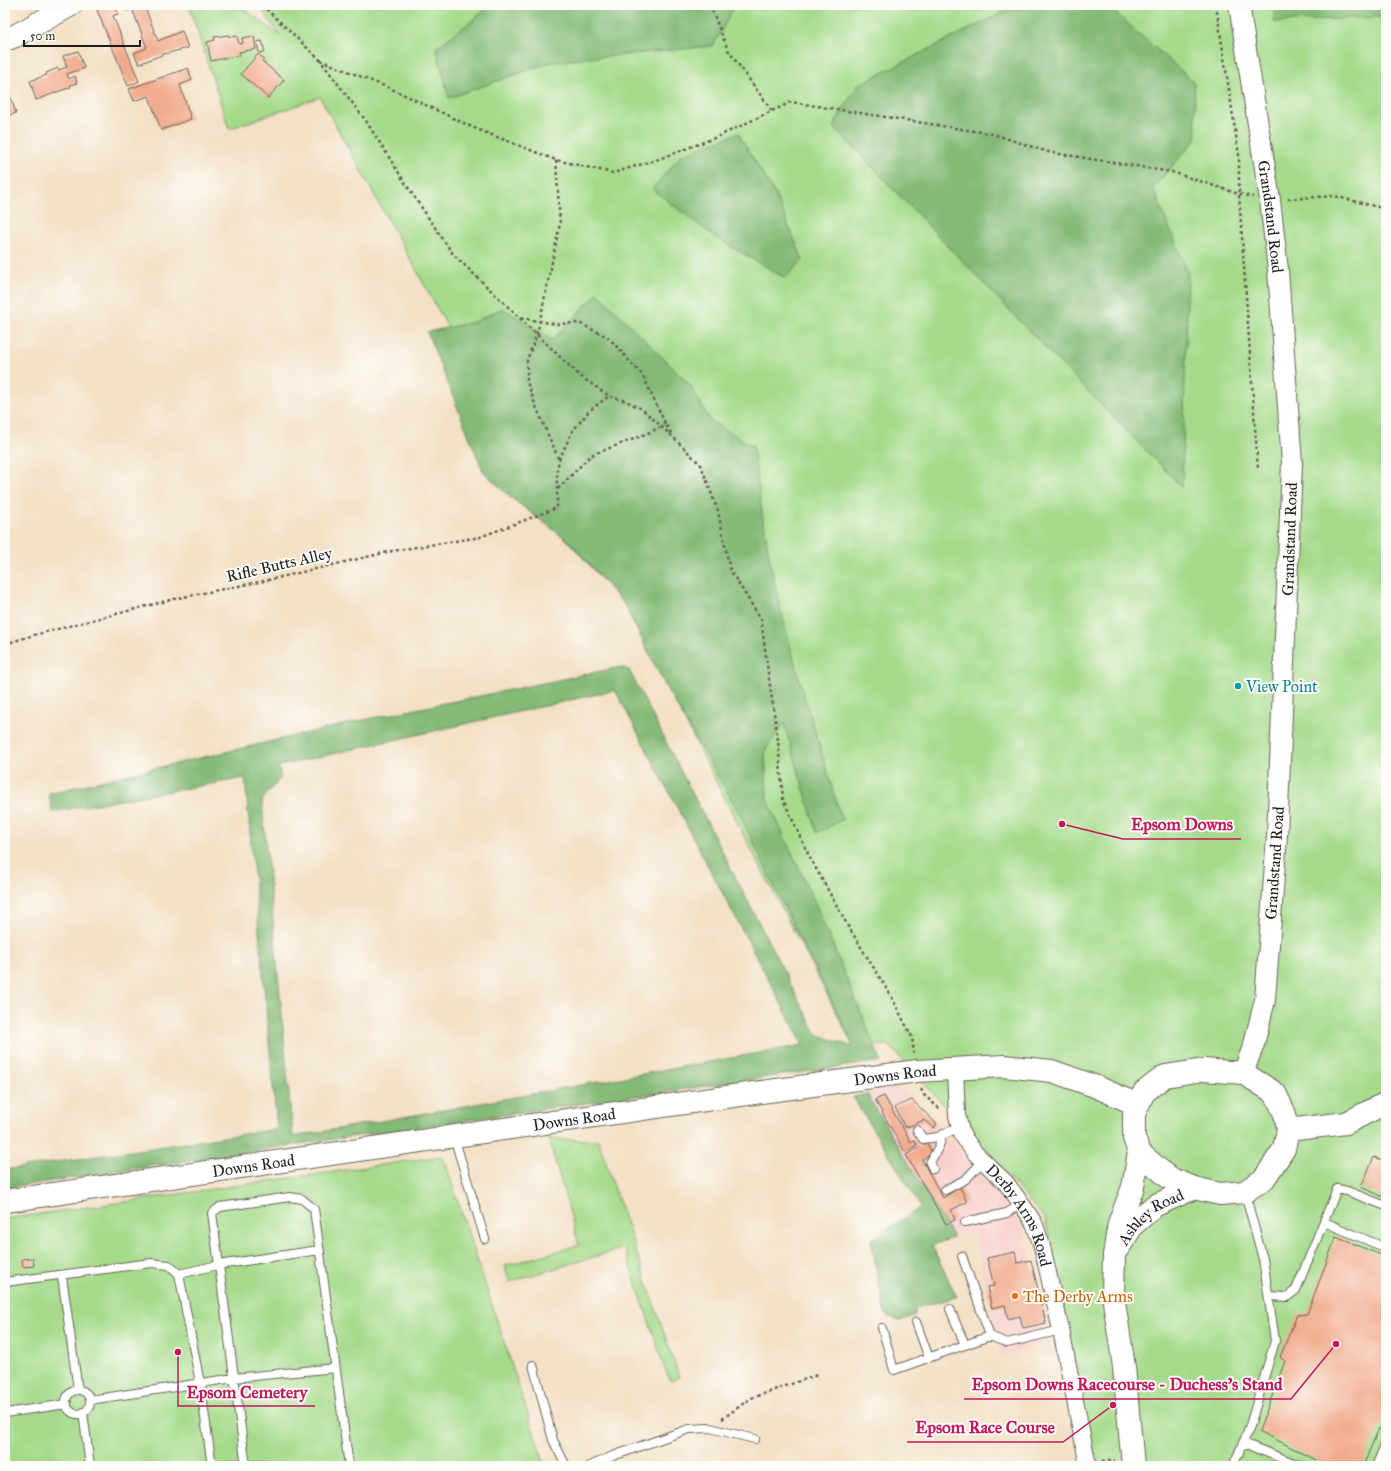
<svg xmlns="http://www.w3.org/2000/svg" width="1391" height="1471" viewBox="0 0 1391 1471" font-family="'IM FELL Great Primer',serif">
  <rect width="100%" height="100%" fill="#fdfcf7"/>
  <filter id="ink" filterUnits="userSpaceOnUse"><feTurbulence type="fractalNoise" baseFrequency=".025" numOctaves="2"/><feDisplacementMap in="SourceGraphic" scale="8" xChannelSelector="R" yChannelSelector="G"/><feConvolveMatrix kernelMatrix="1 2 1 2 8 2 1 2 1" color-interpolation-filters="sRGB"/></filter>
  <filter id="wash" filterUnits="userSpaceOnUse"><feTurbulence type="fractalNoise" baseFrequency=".012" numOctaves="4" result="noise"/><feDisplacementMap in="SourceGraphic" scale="16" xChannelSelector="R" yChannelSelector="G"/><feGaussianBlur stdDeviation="0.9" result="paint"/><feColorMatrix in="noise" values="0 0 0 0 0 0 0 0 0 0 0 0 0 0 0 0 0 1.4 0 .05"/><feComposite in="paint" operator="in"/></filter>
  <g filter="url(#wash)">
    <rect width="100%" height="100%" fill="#f3e0c5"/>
    <path fill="#f7d0cb" d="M898,1086l39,38 86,102 29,114 -51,18 -27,-127 -21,6 -86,-143z"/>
    <path fill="#a4da8a" stroke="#607b53" d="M189,5h50l42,31 -23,-31h1128v1461h-300l-2,-55 -39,-192 -72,-82 -84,-92 -35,2 -230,-443 -59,-66 -245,-441 -91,32z
      M549,1139l49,1 81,237 -8,4 -4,-7 -43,-126 -115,34 -4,-16 74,-21z
      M443,1156l102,310h-540v-247z"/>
    <path fill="#83ba76" stroke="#506b49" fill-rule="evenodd" d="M492,5h243l-22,41 -162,16 -102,36 -13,-50z
      M1017,5h93l10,12 74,65 2,57 -43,49 35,85 -6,214 -121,-123 -228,-238 25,-41z
      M1273,5h113v34l-5,-22 -107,5z
      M738,133l37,61 28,66 -18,18 -70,-41 -63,-48 30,-34z
      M598,293l92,92 21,36 42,25c7,54 14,108 27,161 18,72 41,143 62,213l-25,13 -33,-110 -19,28 2,48 49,106 65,156 -581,83 -295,44v-18l272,-41 -32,-351 -193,34 -3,-19 323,-75 249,-51 8,3 187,364 37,13 -11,-26 -46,-90 -59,-122 -70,-120 -43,-85 -54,-62 -60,-45 -27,-26 -56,-139 47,-10 29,-14 49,32zM615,690l188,355 -510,92 -31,-337 19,-23 -2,-11z
      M867,1094l86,143 -21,9 25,51 -42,11v7l-15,6 -15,-6 -14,-75 50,-33 -68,-110z"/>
    <g id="blocks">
      <path fill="#f1aa8c" d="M109,5h6l3,9 -5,2 26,65 -11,5 -31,-76z
        M123,5h21l14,36 24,-10 6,17 -24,6 -25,10 -5,-11 13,-5 -15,-40 -6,3z
        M229,35l1,2 7,-1 2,8 4,-1 -1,-5 12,-2 2,13 -17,3 1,3 -29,6 -4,-19 8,-2 -1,-3z
        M262,41l3,11 -6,1 -2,-11z
        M78,51l6,17 -17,6 2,5 6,-3 2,7 -7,2 1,2 -35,13 -6,-19 17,-6 -1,-2 12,-5 1,2 8,-3 -4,-11z
        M258,54l6,5 -2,2 22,19 -16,18 -27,-24z
        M188,68l4,12 -12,5 11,34 -30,11 -12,-34 -15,5 -5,-12z
        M5,87h2l9,26 -11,4z
        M884,1096l27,46 3,-2 3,5 -12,7 -30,-52z
        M912,1100l25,24 -4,4 -9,-8 -19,8 -10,-21z
        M927,1143l5,10 -10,7 21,38 17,-11 7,15 -16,8 4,10 -9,4 -40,-69z
        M1374,1157l12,4v37l-25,-11z
        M1336,1237l50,20v155l-23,54h-35l-69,-35 26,-70 -5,-4 17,-42 10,-1z
        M1015,1252l2,11 14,-3 15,63 -23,5 -3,-12 -12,3 -3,-14 -13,3 -5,-21 7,-1 -7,-28z
        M33,1258l1,8 -11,1 -1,-8z"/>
    </g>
  </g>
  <g filter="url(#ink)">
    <use href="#blocks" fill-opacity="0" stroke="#676157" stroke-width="1"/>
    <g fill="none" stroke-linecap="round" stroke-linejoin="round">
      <g stroke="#676157" stroke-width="10">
        <path id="service" d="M917,1130l6,9 15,-2 22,-10
          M454,1137l31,102
          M933,1169l-3,-6 9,-17 4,-12
          M945,1190l21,-11 17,-18
          M965,1222l42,-9 14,-10
          M1324,1222l62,26
          M962,1256l28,80
          M179,1274l39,-9 101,-15
          M62,1276l16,114
          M5,1282l146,-19 18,2 10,9 21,109 12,83
          M1269,1296l18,1 9,-7 41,-101 10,2 39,15
          M950,1309l15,36
          M916,1322l13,36
          M882,1328l12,42 96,-34 17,7 54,-13
          M533,1365l20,75 13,26
          M66 1402a12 12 0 1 1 24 0a12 12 0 1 1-24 0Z
          M90,1400l144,-22 101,-10
          M83,1412l7,54
          M5,1413l62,-9
          M1243,1443l58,23
          M246,1466l-34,-253 8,-6 70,-10 12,2 12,10 35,257
          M590,1466l23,-10 76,-27 21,-1 45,11
          M1233,1466l16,-37 26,-88 -12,-82 -18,-66
          M1376,1466l10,-23"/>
      </g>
      <g stroke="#676157" stroke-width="18">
        <g id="minor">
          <path id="s1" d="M955,1069l2,47 5,19 13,18 31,30 15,20 13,20 8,23 19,84 27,136"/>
        </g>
      </g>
      <g stroke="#676157" stroke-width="22">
        <g id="tertiary">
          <path id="s2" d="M1239,5l31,195 8,70 14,193 -15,373 -12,164 -11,44 -11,29"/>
        </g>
      </g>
      <g stroke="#676157" stroke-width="24">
        <g id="secondary">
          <path d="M5,40l8,-3 58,-32"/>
          <path d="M1204,1070l39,3 32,20 10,21 3,16 -4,19 -20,30 -20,13 -24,2 -26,-6 -25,-10 -30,-26 -5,-14v-24l10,-22 21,-16z"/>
          <path d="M1288,1130l58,-7 40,-20"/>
          <path id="s3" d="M5,1201l749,-108 163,-22 87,-5 48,5 45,16 41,18"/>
          <path id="s4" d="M1119,1247l14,-22 21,-19 40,-18"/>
          <path d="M1133,1466l-9,-99 -11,-72 1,-40 5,-32 14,-36 6,-35"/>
        </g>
      </g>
      <path stroke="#676157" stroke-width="2.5" stroke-dasharray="3 3" stroke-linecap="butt" d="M262,5l58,55 46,61 43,68 44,65 127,122 29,20 17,5 16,8 32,29 27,27 17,46 12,59 31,49 8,60 9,61 5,59 26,57 39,70 43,70 21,41 2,16
        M710,5l18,45 44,61
        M1216,5l23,150v39l19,276
        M320,60l74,30 80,38 82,32 57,13 43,-13 61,-23 74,-35 202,32 55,18 124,20 67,22 14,3
        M556,160l4,64 -23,110 -10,26v22l10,27 22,51
        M1288,199l46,-3 52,13
        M521,318l36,6 22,-1 30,15 34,38 22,47 7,12
        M558,489l33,-34 48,-18 22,-10 4,-4
        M5,644l29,-9 144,-37 86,-17 128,-30 88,-14 77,-29v-37l2,-11 13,-28 17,-21 20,-15
        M921,1089l3,6 17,15
        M722,1419l29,-21 66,-23
        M1102,1462l13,-2"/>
      <use href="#service" stroke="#fff" stroke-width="8"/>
      <use href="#minor" stroke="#fff" stroke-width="16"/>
      <use href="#tertiary" stroke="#fff" stroke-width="20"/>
      <use href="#secondary" stroke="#fff" stroke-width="22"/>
    </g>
  </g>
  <circle fill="#0f9aa8" stroke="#fdfcf7" stroke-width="1.5" cx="1238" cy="686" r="4"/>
  <circle fill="#e8710a" stroke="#fdfcf7" stroke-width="1.5" cx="1015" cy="1296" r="4"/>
  <g text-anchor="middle" stroke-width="4" stroke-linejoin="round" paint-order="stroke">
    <g font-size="16" fill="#1c1c1c" stroke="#fdfcf7">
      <text dy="6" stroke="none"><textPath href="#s2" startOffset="214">Grandstand Road</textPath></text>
      <text transform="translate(1289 539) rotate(-88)" y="6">Grandstand Road</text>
      <text transform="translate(279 564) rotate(-13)" y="6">Rifle Butts Alley</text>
      <text transform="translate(1274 863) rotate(-86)" y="6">Grandstand Road</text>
      <text dy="6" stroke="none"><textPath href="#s3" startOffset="899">Downs Road</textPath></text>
      <text dy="6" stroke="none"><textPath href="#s3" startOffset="575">Downs Road</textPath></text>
      <text dy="6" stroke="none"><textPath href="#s3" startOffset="251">Downs Road</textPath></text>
      <text dy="6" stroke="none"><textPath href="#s1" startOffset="167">Derby Arms Road</textPath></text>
      <text dy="6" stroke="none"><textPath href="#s4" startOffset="45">Ashley Road</textPath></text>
    </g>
    <g font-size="16" fill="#0d838f" stroke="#fdfcf7" text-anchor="start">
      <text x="1246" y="692">View Point</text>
    </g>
    <g font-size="16" fill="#c56008" stroke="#fdfcf7" text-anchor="start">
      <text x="1023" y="1302">The Derby Arms</text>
    </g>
  </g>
  <path fill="none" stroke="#c2185b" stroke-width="1.5" d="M1062 824L1123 839H1241M1336 1344L1291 1399H964M178 1352L178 1406H315M1113 1405L1063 1442H907"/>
  <g fill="#c2185b" stroke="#fdfcf7" stroke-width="1.5">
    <circle cx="1062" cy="824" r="4"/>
    <circle cx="1336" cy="1344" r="4"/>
    <circle cx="178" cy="1352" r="4"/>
    <circle cx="1113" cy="1405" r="4"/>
  </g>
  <g font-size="17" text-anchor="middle" font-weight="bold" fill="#c2185b" stroke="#fdfcf7" stroke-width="4" stroke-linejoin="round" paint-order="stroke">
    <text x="1182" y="830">Epsom Downs</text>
    <text x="1127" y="1390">Epsom Downs Racecourse - Duchess’s Stand</text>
    <text x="247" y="1398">Epsom Cemetery</text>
    <text x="985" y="1433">Epsom Race Course</text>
  </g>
  <rect width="1391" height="1471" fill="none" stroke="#fdfcf7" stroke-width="20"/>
  <path d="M24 40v6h116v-6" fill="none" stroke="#1c1c1c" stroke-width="2"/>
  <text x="30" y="40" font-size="12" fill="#1c1c1c" stroke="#fdfcf7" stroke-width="3" paint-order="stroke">50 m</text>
</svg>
